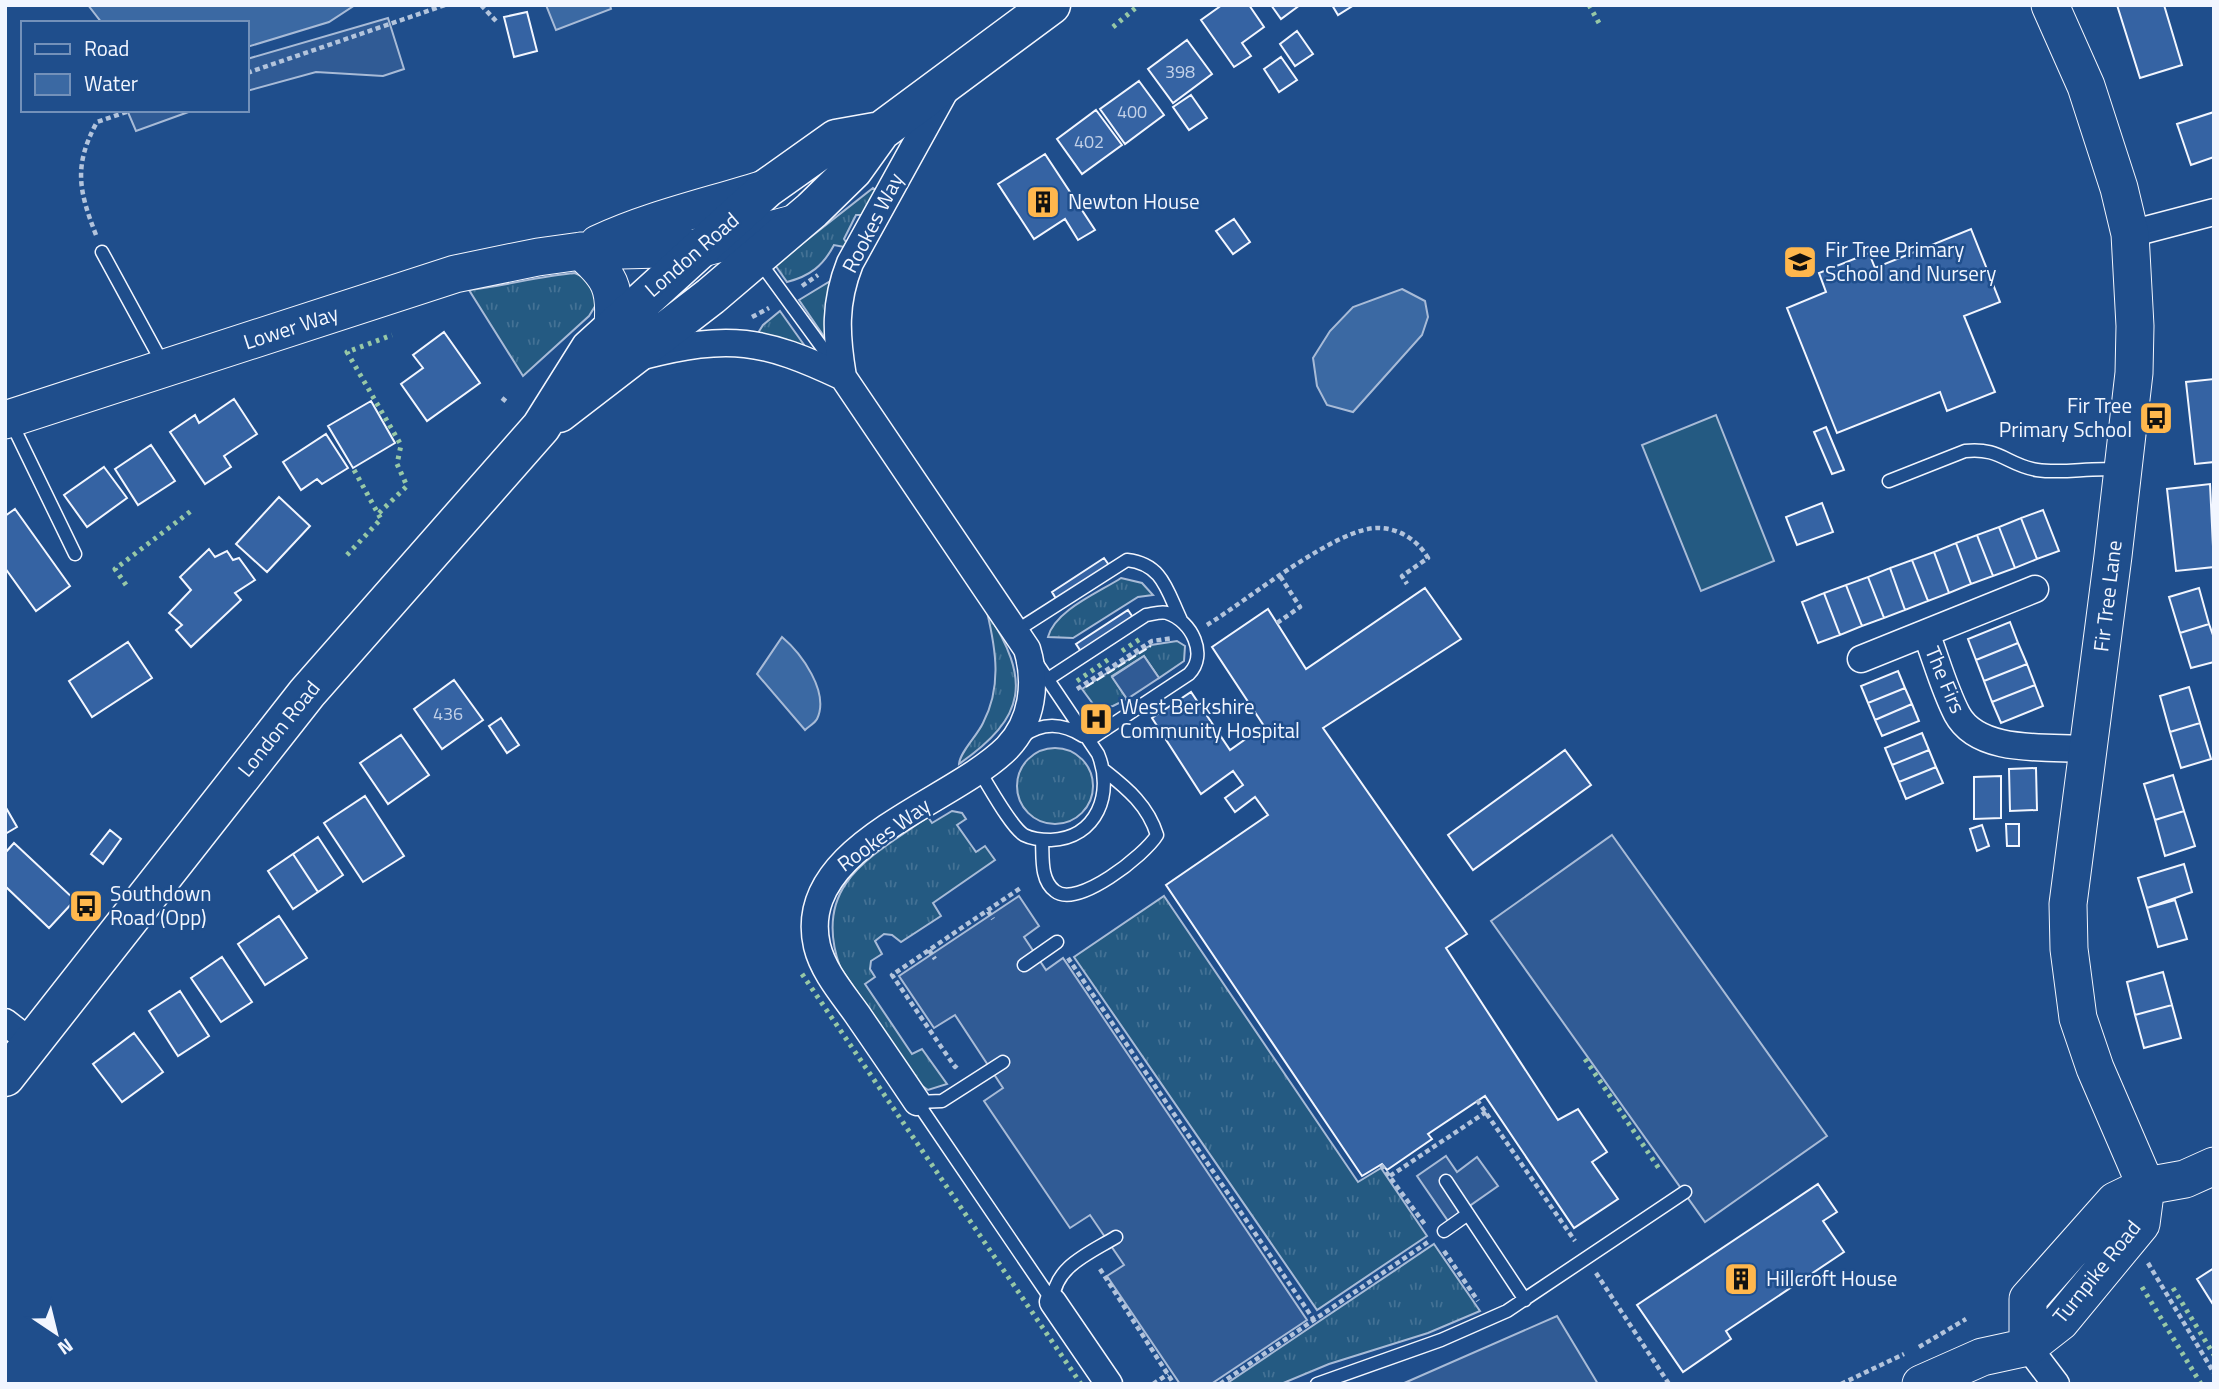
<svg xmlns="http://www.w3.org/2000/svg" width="2219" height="1389" viewBox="0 0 2219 1389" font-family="'Titillium Web',sans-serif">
  <defs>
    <pattern id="grass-tufts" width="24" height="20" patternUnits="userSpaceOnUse" patternTransform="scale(1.75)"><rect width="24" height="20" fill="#245a82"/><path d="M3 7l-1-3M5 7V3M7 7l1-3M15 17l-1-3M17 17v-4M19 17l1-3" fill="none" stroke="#447295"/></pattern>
  </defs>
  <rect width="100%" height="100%" fill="#1f4e8c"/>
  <path fill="url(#grass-tufts)" stroke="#a8bbd7" stroke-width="2" d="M873,188l5,3 -12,24h-10l-12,24 6,9 -16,-3c-11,21 -24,31 -47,37l-12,-17z
    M575,273c16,7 18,14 22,30l-8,13 -66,60 -54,-86c36,-4 70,-14 106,-17z
    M837,277l-10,56 -2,5 -26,-38z
    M780,311l27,38 -51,-13 7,-11z
    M1121,578l21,5 11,12 -15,2 -65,41 -25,-1c7,-27 52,-45 73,-59z
    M987,612c44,68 40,105 -28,152 1,-12 18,-28 24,-41 19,-36 13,-73 4,-111z
    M1177,641l8,5 -1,15 -25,17 -15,-22 -32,20 15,23 -14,7 -17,2 -14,-19 69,-44z
    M1017 786a38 38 0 1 1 76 0a38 38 0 1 1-76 0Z
    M952,811l10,2 4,6 -9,6 19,27 9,-6 10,14 -62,43 8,13 -40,26 -9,-7 -8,-1 -9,7 7,13 -11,7 -1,8 5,8 -10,7 47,70 10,-5 25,35 -19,6 -7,-5 -81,-118c-29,-82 30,-110 88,-150l4,6z
    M1164,896l194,286 23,-14 46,68 -110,74 -243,-353z
    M1434,1244l46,67 -52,22 -99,31 -48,20h-55z"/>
  <path fill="#245a82" stroke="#a8bbd7" stroke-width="2" d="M1716,415l58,146 -73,30 -59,-146z"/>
  <path fill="#305b95" stroke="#a8bbd7" stroke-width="2" d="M388,18l16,51 -21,7 -67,-4 -69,19v-32z
    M127,110h67l-58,21z
    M1144,656l15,22 -32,21 -15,-22z
    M1612,835l215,301 -122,86 -214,-301z
    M1019,896l20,30 -15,11 22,33 17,-12 244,362 -96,64h-31l-73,-108 17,-11 -34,-50 -20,13 -86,-127 19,-13 -48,-73 -21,13 -35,-52z
    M1446,1156l11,16 20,-15 21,29 -50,35 -31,-45z
    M1557,1316l41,68h-196z"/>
  <path fill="#3b69a3" stroke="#a8bbd7" stroke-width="2" d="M88,5h267l-26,17 -82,25v-24h-145z
    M546,5h64l1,4 -55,21z
    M1402,289l23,12 3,16 -6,18 -69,77 -26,-7 -10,-19 -4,-28 17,-27 23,-24z
    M782,637c19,16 48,55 35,82 -2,4 -9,8 -12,11l-48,-56z"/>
  <path fill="#3563a3" stroke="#f2f6ff" stroke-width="2" d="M1222,5h27l15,22 -22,16 9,13 -17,11 -33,-47z
    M1271,5h29l-19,14z
    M1332,5h22l-16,10z
    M2117,5h47l18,60 -42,13z
    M527,12l10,39 -23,6 -10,-40z
    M1297,31l16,23 -18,12 -15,-22z
    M1187,40l25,34 -39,29 -25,-34z
    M1281,57l16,23 -18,12 -15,-23z
    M1139,81l25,34 -39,29 -25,-35z
    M1191,95l16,23 -18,12 -16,-23z
    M1096,110l26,35 -40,29 -25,-35z
    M2214,112v45l-23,8 -14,-41z
    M1045,154l50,76 -17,10 -13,-21 -31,20 -36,-55z
    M1234,219l16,23 -17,12 -17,-23z
    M1971,229l29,73 -36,14 31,76 -48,19 -7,-19 -103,41 -50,-125 39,-16 -7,-19 50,-20 6,15z
    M444,332l36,51 -53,38 -26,-37 22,-16 -10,-13z
    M2214,379v83l-19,2 -9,-82z
    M234,399l23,35 -33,22 7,11 -26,17 -35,-52 25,-17 4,8z
    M371,401l24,42 -42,25 -25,-42z
    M1826,427l18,43 -12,4 -18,-42z
    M326,434l22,34 -26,16 -5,-5 -16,11 -18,-28z
    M151,445l24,36 -37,24 -23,-36z
    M104,467l23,31 -40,29 -23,-32z
    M2210,484l4,83 -38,4 -9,-82z
    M279,497l31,29 -43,46 -31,-28z
    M1822,503l11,29 -36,13 -11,-28z
    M15,509l55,77 -34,25 -31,-43v-52z
    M2043,510l16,41 -22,8 -16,-41z
    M2021,518l16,41 -22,9 -16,-41z
    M1999,527l16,41 -22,8 -16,-41z
    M1977,535l16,41 -22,8 -15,-41z
    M1956,543l15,41 -22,9 -15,-41z
    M209,549l6,8 12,-6 6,9 6,-2 16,22 -20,13 6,7 -50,47 -15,-17 6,-5 -13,-12 22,-23 -11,-13z
    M1934,552l15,41 -21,8 -16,-41z
    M1104,558l7,10 -53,34 -6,-10z
    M1912,560l16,41 -23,9 -15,-42z
    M1890,568l15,42 -21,8 -16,-41z
    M1868,577l16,41 -22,8 -16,-41z
    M1846,585l16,41 -22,9 -16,-42z
    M1425,588l36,51 -138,89 144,206 -21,14 112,172 20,-11 29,43 -15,10 26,37 -44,29 -89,-132 -57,38 4,5 -45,31 -5,-6 -20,12 -196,-291 102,-70 -13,-18 -20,15 -10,-14 18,-13 -10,-14 -32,23 -49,-76 39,-26 39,58 34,-24 -52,-79 56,-38 38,60z
    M2199,588l10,36 -29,9 -11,-36z
    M1824,593l16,42 -22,8 -16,-41z
    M1128,610l6,9 -52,34 -6,-9z
    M2010,622l8,21 -42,17 -8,-21z
    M2209,624l5,14v24l-23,6 -11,-35z
    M128,642l24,36 -60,39 -23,-36z
    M2018,643l9,21 -43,17 -8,-21z
    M2027,664l8,21 -43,17 -8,-21z
    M1898,671l7,17 -37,15 -7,-17z
    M454,680l29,40 -41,29 -28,-40z
    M2035,685l8,21 -42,17 -9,-21z
    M2189,687l11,36 -30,9 -10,-36z
    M1905,688l7,16 -37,16 -7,-17z
    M1912,704l7,17 -37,15 -7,-16z
    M501,718l18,27 -12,8 -18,-27z
    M2200,723l11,36 -30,9 -11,-36z
    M1922,733l7,17 -37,15 -7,-17z
    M401,735l28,40 -41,29 -28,-41z
    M1565,750l26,35 -118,85 -25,-35z
    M1929,750l7,17 -37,15 -7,-17z
    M1936,767l7,16 -37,16 -7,-17z
    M2036,768l1,42 -27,1 -1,-42z
    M2173,775l11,36 -29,9 -11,-36z
    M2001,776v42l-27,1v-42z
    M365,796l39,60 -41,26 -39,-59z
    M5,806l12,21 -12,7z
    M2184,811l11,35 -30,10 -10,-36z
    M2006,824h13v22h-12z
    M1982,825l7,21 -12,5 -7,-22z
    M110,830l11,9 -18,25 -12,-10z
    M318,837l25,38 -25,17 -25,-38z
    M14,843l61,57 -26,28 -44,-42v-33z
    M293,854l25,38 -25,17 -25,-38z
    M2184,864l8,28 -45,16 -9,-30z
    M2175,900l12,39 -29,8 -11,-39z
    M279,916l28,42 -42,27 -27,-41z
    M222,957l30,45 -31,20 -30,-44z
    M2163,972l9,33 -37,10 -8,-33z
    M180,991l29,45 -31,20 -29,-45z
    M2172,1005l9,33 -37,10 -9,-33z
    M134,1033l29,39 -41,30 -29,-38z
    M1818,1184l19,28 -14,9 21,31 -118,79 5,8 -48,33 -46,-67z
    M2214,1268v38l-17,-27z"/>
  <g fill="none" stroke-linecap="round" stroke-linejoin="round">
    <g stroke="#f2f6ff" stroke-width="15">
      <path id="lane" d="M102,252l61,112
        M759,261l76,104
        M11,422l64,132
        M1889,481l76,-30c35,-4 42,14 72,19 27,4 54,-3 81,0
        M1016,631l111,-71c36,4 40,31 54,60
        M1048,679l98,-64c7,-1 15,-4 21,-2 25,8 41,42 22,61l-100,66
        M1023,736c20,-14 39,-13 60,0
        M978,769c10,15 32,57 46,66 8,4 18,5 27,5 46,-2 63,-47 47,-86l-62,-92
        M1042,840c1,17 -2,40 13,51 22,18 90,-36 102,-56 -9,-29 -29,-46 -52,-64
        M1024,965l33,-23
        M917,1102l136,200
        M917,1102l25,-1 61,-39
        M1446,1181l79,119
        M1444,1231l24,-17
        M1053,1302c0,-35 37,-49 63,-65
        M1317,1384l124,-44 66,-29 178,-119"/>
    </g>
    <g stroke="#f2f6ff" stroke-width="29">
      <path id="street" d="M2130,234l84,-22
        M643,356c86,-22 120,-17 200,21
        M1926,633c10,26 18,56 31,81 22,41 92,32 131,35
        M1861,659l174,-70
        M5,1022l27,21
        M917,1102c-20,-30 -40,-59 -60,-88 -15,-21 -34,-43 -40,-68 -23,-100 134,-142 190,-198 26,-27 30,-66 20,-99l-184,-272c-7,-42 -9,-74 7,-114l95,-172
        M1053,1302l56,82
        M2028,1347l28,37"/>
    </g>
    <g stroke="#f2f6ff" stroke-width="39">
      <path id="secondary" d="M598,244c53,-25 113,-38 169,-56
        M581,251c29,25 35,37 32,74
        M5,420l450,-146 83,-17 43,-6 121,-3 91,-24
        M2028,1347v-48l87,-98 31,-15 39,-7 29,-13
        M1921,1384l61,-27 46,-10 32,-25 81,-98 5,-38 -51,-118 -17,-50 -9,-69 -1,-45 45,-348 21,-183 1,-47 -5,-92 -11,-46 -33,-102 -36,-81"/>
    </g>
    <g stroke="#f2f6ff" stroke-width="41">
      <path id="primary" d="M559,413l152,-117 101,-86 41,-40 28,-39 170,-126
        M5,1077l302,-384 234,-266 49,-78 177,-161 69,-49 45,-8"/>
    </g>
    <path stroke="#b3c4dc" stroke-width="4.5" stroke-dasharray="5 3.5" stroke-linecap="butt" d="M481,5l15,16
      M247,73l198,-68
      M96,235c-17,-44 -23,-69 1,-113l35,-12
      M802,286l16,-11
      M752,317l17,-9
      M502,398l6,5
      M1277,623l23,-16 -20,-31
      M1207,625c38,-23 132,-100 173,-97 21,1 38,13 48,30l-26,18 5,8
      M1077,689l75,-48 21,-3
      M988,911l5,8
      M929,950l6,9
      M1068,958l246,362
      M957,1065l-2,2 -63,-92 130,-88
      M1477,1100l98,141
      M1381,1165l45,61
      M1390,1176l96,-64
      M1444,1251l34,50
      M2148,1263l66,110
      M1100,1269l74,115
      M1596,1273l73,111
      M1919,1347l47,-28
      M1153,1384l15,-10
      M1220,1384l208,-142
      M1841,1384l63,-30"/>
    <use href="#lane" stroke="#1f4e8c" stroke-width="12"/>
    <use href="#street" stroke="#1f4e8c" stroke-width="26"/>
    <use href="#secondary" stroke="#1f4e8c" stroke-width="37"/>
    <use href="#primary" stroke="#1f4e8c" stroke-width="38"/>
    <path stroke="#97c8a6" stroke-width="5" stroke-dasharray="3.5 5" stroke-linecap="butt" d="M1589,5l10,18
      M1113,27l26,-22
      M379,513l28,-27 -10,-22 4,-19 -54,-93 45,-17
      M347,555l34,-36 -28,-51
      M126,585l-11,-16 76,-58
      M1122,651l21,-14
      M1077,681l32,-22
      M802,974l279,410
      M1585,1059l75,111
      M2142,1287l59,97
      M2173,1288l41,67"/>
    <path stroke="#f2f6ff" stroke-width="2" stroke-dasharray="9 3.5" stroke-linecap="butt" d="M1086,687l65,-41"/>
  </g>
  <defs>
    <g id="building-square" transform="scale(1.75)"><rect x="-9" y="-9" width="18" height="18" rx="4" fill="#ffb74d" stroke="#1f4e8c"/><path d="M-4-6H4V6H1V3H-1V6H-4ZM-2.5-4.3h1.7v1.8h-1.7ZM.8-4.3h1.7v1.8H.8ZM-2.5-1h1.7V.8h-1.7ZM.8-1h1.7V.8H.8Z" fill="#111"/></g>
    <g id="school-square" transform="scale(1.75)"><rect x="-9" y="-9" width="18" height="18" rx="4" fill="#ffb74d" stroke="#1f4e8c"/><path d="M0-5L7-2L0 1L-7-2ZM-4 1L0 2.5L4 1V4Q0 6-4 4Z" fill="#111"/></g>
    <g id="bus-square" transform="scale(1.75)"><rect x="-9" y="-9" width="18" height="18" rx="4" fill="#ffb74d" stroke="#1f4e8c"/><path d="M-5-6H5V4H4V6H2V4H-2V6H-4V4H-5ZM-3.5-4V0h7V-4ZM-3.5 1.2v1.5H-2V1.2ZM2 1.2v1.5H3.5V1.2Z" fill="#111"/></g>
    <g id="hospital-square" transform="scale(1.75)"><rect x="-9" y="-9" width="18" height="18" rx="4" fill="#ffb74d" stroke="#1f4e8c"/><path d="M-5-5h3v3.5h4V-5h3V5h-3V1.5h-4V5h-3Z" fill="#111"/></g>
  </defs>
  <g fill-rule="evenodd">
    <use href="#building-square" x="1043" y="202"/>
    <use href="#school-square" x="1800" y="262"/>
    <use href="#bus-square" x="2156" y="418"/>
    <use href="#hospital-square" x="1096" y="719"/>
    <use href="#bus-square" x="86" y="906"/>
    <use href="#building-square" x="1741" y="1279"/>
  </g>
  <g text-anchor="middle" stroke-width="5" stroke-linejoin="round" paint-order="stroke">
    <g font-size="18" fill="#c3d1e8">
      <text x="1180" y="78">398</text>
      <text x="1132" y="118">400</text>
      <text x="1089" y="148">402</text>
      <text x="448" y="720">436</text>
    </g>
    <g font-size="21" fill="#f2f6ff" stroke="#1f4e8c" text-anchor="start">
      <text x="1068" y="209">Newton House</text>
      <text x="1825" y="257">Fir Tree Primary<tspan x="1825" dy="24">School and Nursery</tspan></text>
      <text x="2132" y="413" text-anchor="end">Fir Tree<tspan x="2132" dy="24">Primary School</tspan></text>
      <text x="1120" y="714">West Berkshire<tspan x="1120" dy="24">Community Hospital</tspan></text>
      <text x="110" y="901">Southdown<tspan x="110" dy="24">Road (Opp)</tspan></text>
      <text x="1766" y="1286">Hillcroft House</text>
    </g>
    <g font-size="21" fill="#f2f6ff" stroke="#1f4e8c">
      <text transform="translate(873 223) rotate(-63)" y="7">Rookes Way</text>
      <text transform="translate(692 255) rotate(-41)" y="7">London Road</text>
      <text transform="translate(291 328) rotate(-18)" y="7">Lower Way</text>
      <text transform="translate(2108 596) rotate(-83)" y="7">Fir Tree Lane</text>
      <text transform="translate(1945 680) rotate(67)" y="7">The Firs</text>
      <text transform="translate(279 729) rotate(-51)" y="7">London Road</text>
      <text transform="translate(884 835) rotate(-36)" y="7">Rookes Way</text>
      <text transform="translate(2097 1272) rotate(-51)" y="7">Turnpike Road</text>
    </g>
  </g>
  <rect width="2219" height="1389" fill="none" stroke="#f2f6ff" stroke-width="14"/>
  <rect x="21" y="21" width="228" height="91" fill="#1f4e8c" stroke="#7391ba" stroke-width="2"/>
  <rect x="35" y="44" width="35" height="10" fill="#1f4e8c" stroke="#7391ba" stroke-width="2"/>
  <text x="84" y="56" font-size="21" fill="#f2f6ff">Road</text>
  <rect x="35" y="74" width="35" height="21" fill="#3b69a3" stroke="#7391ba" stroke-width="2"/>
  <text x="84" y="91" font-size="21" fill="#f2f6ff">Water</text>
  <g transform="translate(56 1333) rotate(145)" stroke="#1f4e8c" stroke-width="5" paint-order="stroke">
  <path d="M0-5L12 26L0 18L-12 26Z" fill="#f2f6ff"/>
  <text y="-10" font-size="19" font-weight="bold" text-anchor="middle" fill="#f2f6ff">N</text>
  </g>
</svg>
